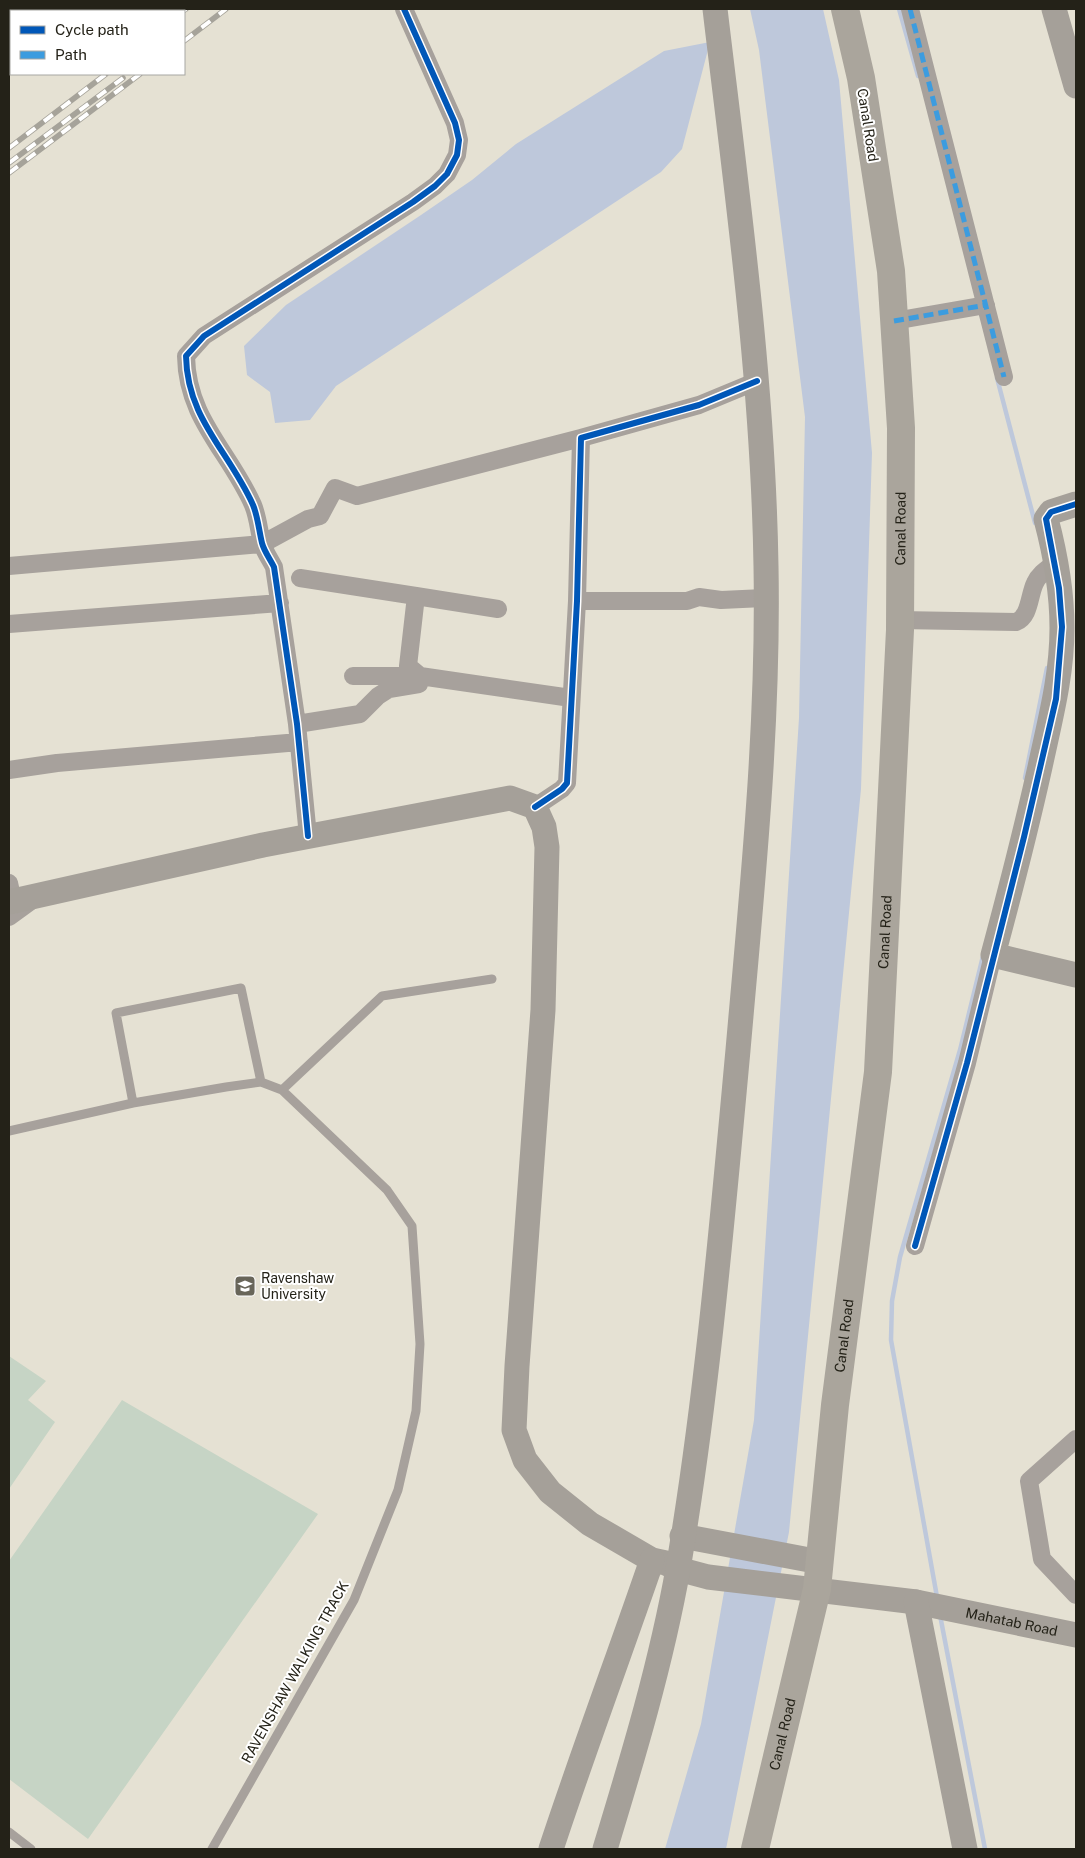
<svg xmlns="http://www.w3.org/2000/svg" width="1085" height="1858" viewBox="0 0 1085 1858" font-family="'Public Sans',sans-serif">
  <rect width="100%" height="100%" fill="#e5e1d3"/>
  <path fill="#c6d4c5" d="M9,1356l37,25 -18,19 27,22 -46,67z
    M122,1400l196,114 -230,325 -79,-60v-218z"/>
  <path fill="#bec8db" d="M750,9h73l16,71 33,373 -11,336 -72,743 -63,317h-61l36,-125 53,-304 45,-702 6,-301 -46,-367z
    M710,42l-28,107 -21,23 -325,214 -26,34 -35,3 -5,-31 -23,-17 -3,-29 42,-41 135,-90 51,-35 44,-36 148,-93z"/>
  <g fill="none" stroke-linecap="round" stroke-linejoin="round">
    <path stroke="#bec8db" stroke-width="4.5" d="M899,9l19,67
      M997,378l38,145
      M1025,778l22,-110
      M937,1597l-46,-257 1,-39 8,-44 60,-207 23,-94
      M940,1615l45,234"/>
    <path stroke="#a7a19c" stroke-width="9" d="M282,1090l100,-94 110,-17
      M133,1103l-17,-90 125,-25 20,94
      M9,1131l124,-28 93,-16 35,-5 21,8 105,100 25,36 8,118 -4,67 -18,79 -44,110 -142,249
      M9,1832l22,17"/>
    <path stroke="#a7a19c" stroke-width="18" d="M910,9l94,368
      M894,321l92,-16
      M9,566l253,-22 46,-25 12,-3 15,-28 22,8 224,-58
      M300,578l116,18 -8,70 12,10 151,22
      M416,596l82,13
      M577,601h110l12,-4 22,3 45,-2
      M899,620l117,2c14,-5 13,-27 19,-39 4,-9 12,-14 20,-20
      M9,624l271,-21
      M297,724l63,-10 18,-18 11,-7 30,-5 1,-8h-67
      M9,770l48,-7 242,-21
      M535,807l27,-18 5,-6 10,-182 4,-163 118,-33 58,-24
      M308,836l-11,-112 -23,-157c-4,-8 -10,-16 -12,-24 -3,-12 -4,-26 -9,-38 -24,-54 -66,-86 -67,-149l18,-20 209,-134 22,-16 12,-12 10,-19 2,-15 -4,-17 -51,-114
      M9,883l4,18
      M9,917l22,-16
      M915,1246l52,-183 26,-108
      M1076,1439l-47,42 13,78 34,36"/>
    <g stroke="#a5a099" stroke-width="25">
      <path d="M1054,9l22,77"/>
      <path d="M1076,504l-25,8 -5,7c9,34 16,73 16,109 0,48 -12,92 -22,139 -14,63 -30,125 -47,188l83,20"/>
      <path id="s1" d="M9,902l254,-57 247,-47 25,9 9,20 3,20 -4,163 -26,356 -3,64 11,30 25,32 40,32 62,36 14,3 12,6 30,8 208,25 160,33"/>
      <path d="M682,1536l138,26"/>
      <path d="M916,1602l49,247"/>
      <path d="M551,1849c32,-97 68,-193 101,-289"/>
      <path d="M605,1849c28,-92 56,-185 73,-280 29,-171 44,-346 60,-519 14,-161 31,-322 28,-484 -3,-186 -29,-372 -51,-557"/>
    </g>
    <path stroke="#aaa59c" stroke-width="28" id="s2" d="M755,1849l62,-260 18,-184 43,-333 22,-442 1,-202 -10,-157 -30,-193 -16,-69"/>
    <g stroke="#a6a39a" stroke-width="5.5">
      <path id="rail" d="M168,11l2,-2
        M183,11l3,-2
        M184,41l42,-32
        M9,148l97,-74
        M9,163l114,-85
        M9,173l131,-99"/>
    </g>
    <use href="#rail" stroke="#fff" stroke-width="4" stroke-dasharray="11" stroke-linecap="butt"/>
    <path stroke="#3c9cdf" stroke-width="5" stroke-dasharray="10 5" stroke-linecap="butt" d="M910,9l94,368
      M894,321l92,-16"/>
    <g stroke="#fff" stroke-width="9">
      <path id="cycleway" d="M535,807l27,-18 5,-6 10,-182 4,-163 118,-33 58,-24
        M308,836l-11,-112 -23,-157c-4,-8 -10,-16 -12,-24 -3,-12 -4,-26 -9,-38 -24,-54 -66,-86 -67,-149l18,-20 209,-134 22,-16 12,-12 10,-19 2,-15 -4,-17 -51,-114
        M915,1246l52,-183 57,-226 32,-138 6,-72 -3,-39 -13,-69 5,-7 25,-8"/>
    </g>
    <use href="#cycleway" stroke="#0057b8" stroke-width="6"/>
  </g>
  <defs>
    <g id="university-square" transform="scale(1.125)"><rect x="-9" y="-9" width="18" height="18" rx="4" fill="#686559" stroke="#fff"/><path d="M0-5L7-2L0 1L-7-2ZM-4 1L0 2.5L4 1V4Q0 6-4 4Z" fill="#fff"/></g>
  </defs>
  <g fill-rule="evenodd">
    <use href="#university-square" x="245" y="1286"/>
  </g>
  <g text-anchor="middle" stroke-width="4" stroke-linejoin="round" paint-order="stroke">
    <g font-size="14" fill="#242218" stroke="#fff">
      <text transform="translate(868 125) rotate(81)" y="5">Canal Road</text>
      <text dy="5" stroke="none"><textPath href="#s2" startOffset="1332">Canal Road</textPath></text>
      <text dy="5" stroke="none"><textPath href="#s2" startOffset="928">Canal Road</textPath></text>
      <text dy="5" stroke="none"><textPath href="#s2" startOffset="522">Canal Road</textPath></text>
      <text dy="5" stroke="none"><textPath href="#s1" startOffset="1726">Mahatab Road</textPath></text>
      <text transform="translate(295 1672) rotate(-61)" y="5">RAVENSHAW WALKING TRACK</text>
      <text dy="5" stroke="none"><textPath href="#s2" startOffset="118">Canal Road</textPath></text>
    </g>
    <g font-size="14" fill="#242218" stroke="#fff" text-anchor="start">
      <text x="261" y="1283">Ravenshaw<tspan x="261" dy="16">University</tspan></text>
    </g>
  </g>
  <rect width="1085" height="1858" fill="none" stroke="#242218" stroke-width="20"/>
  <rect x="10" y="10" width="175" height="65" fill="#ffffff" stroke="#a7a7a3"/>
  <rect x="20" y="26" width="25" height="8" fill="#0057b8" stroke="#a7a7a3"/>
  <text x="55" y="35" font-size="15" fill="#242218">Cycle path</text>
  <rect x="20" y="51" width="25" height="8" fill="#3c9cdf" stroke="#a7a7a3"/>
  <text x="55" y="60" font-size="15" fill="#242218">Path</text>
</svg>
